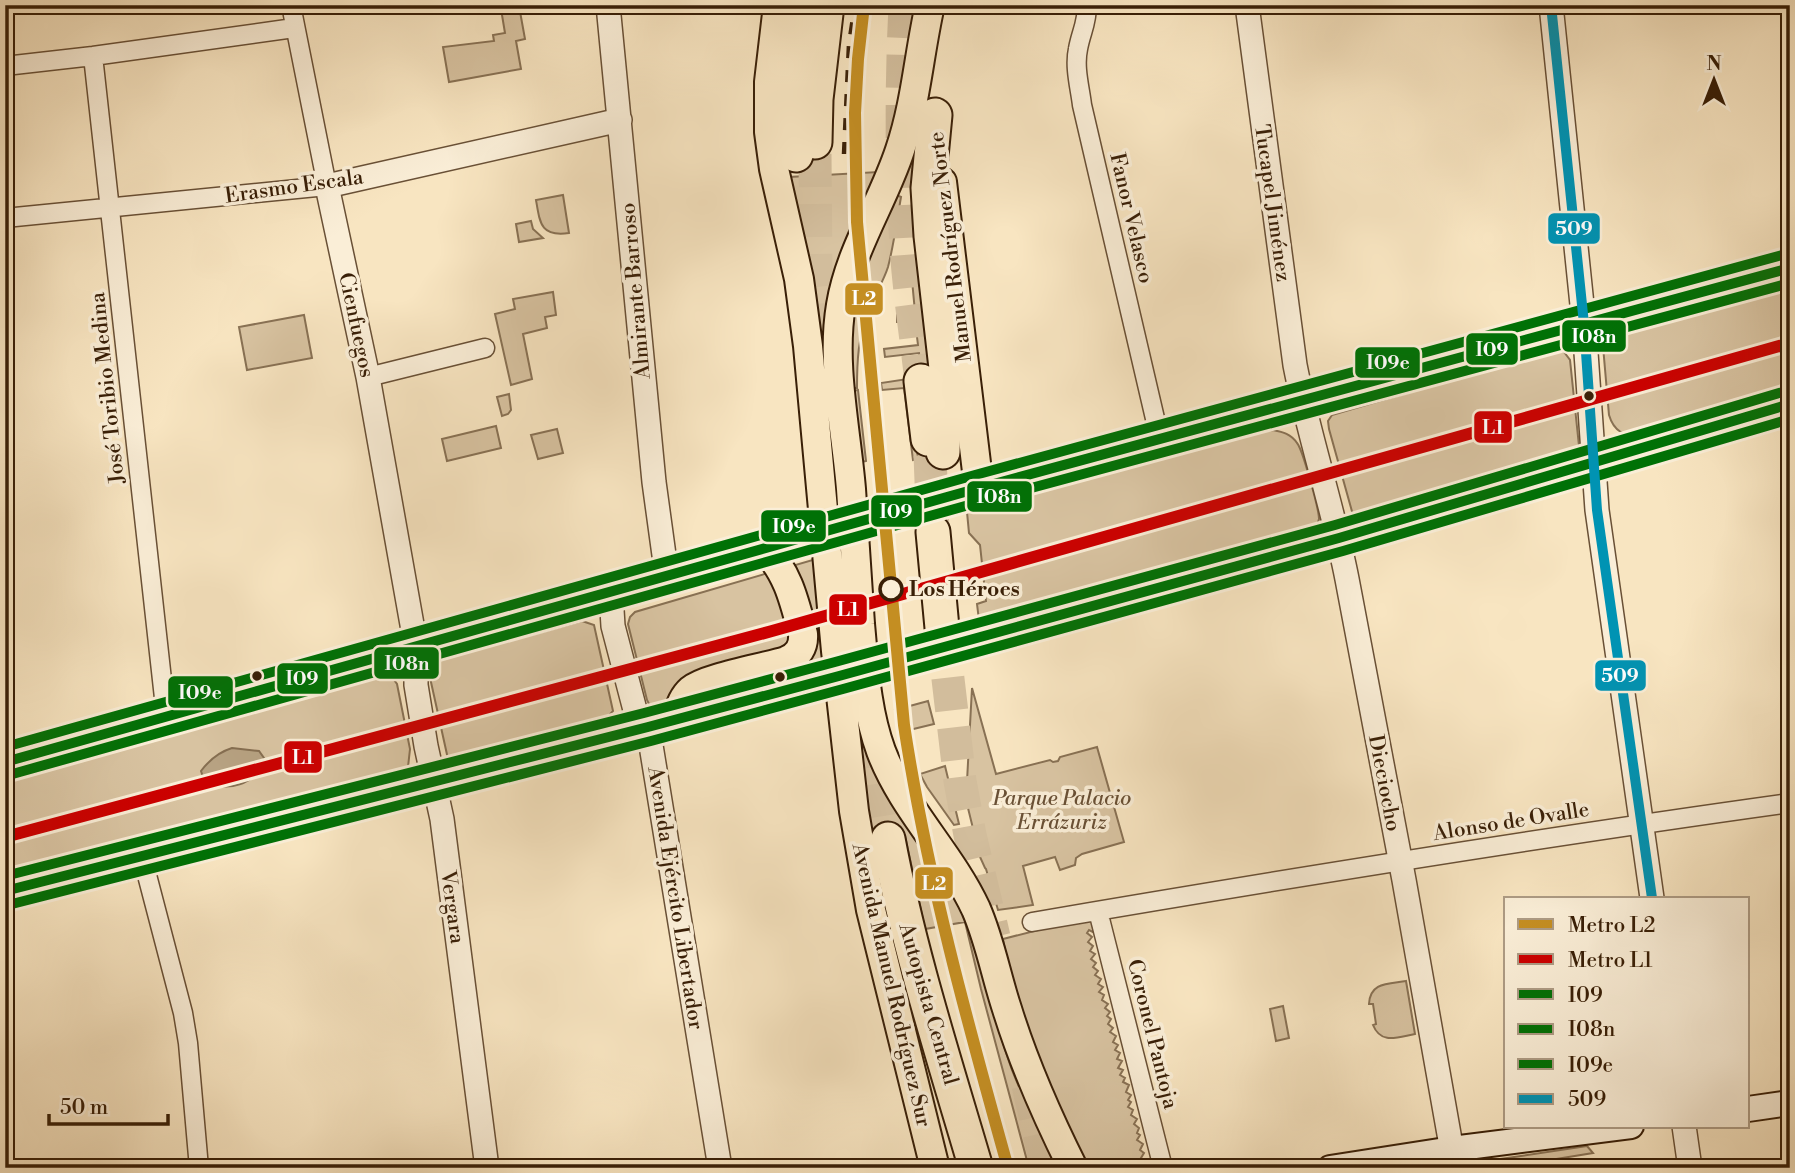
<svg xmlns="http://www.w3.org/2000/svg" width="1795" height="1173" viewBox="0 0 1795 1173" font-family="'Libre Bodoni',serif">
  <rect width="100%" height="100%" fill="#f8e5c1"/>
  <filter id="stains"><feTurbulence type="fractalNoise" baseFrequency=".00286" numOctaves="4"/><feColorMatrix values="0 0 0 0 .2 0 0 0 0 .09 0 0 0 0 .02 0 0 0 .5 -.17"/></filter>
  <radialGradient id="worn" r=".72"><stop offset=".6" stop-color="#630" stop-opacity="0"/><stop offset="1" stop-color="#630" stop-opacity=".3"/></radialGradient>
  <path fill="#d8c3a1" stroke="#887154" stroke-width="2" d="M519,6l6,33 -9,2 5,28 -72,13 -6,-35 51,-6 -1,-6 12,-2 -4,-24z
    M878,172c-26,53 -48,95 -54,155h-4l-13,-76 -18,-74z
    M563,195l6,38c-28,4 -29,-9 -33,-33z
    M896,195l5,2c-4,23 -7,47 -13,70 -5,16 -15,30 -20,45 -10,25 -11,50 -11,76h-4c-4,-42 -1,-83 11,-124 7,-23 22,-47 32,-69z
    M531,221l2,8 10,9 -24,4 -3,-18z
    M920,279l18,95 -29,9 9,76 -5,1 -9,-72 -22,2 -1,-7 40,-6 -2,-24 -34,4 -1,-8 34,-4 -3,-24 -18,1v-7l18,-3 -3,-32z
    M1790,286v107l-150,45c-16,-3 -26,-6 -31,-23l-6,-69 1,-5 3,-4z
    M553,292l3,23 -11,2 2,11 -24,6 9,45 -21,6 -16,-71 20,-5 -2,-10z
    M304,315l8,43 -65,12 -8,-43z
    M1559,350l5,2 6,8 9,86 -3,8 -216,66 -7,-5 -24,-86 -1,-8 4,-6 218,-64z
    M858,390l8,71 -4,1 -9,-71z
    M509,394l2,16 -3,4 -6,2 -5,-19z
    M496,426l5,22 -54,13 -5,-22z
    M557,429l6,24 -25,6 -7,-24z
    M1273,430c10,2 18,4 24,13 6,7 22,67 22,76 -1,6 -5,10 -9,14l-331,87 -2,-16 9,-3 -6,-56 -11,-12 -2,-21 295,-81z
    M816,559l12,107 -166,46 -7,-2 -6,-6 -2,-4 -19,-76 2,-7 5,-5z
    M582,621l12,4 19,86 -11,12 -142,37 -12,-1 -21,-95 10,-4z
    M375,672l16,4 6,8 13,65 -2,18 -12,14 -391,102v-105z
    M972,688l24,86 54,-14 3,2 5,-1 2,-4 37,-10 27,95 -42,12 -6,4 -1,7 -15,5 -5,-13 -32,9 10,39 -35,5 -12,-41 -1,-1 -5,-11 -14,-57z
    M928,701l6,23 -33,8 -6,-22z
    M858,722h2l99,182c22,54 33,111 53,166 13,34 31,65 47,98h-30l-48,-179 -16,-67 -40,7 -20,-93 -33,6z
    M945,766l14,58 -5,1 -27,-38 -7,-13z
    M1081,919l13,3 1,11 -6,-3 -2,3 5,4 -4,5 5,4 -3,5 5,3 -4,5 5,4 -3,4 5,4 -3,4 6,4 -3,5 5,3 -4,5 5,3 -2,5 6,4 -3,4 5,4 -3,4 4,3 -3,5 5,4 -3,4 6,4 -3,6 5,3 -3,5 5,3 -3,6 5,2 -4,7 5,2 -3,5 5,3 -2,4 6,3 -3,7 5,3 -3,5 3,2 -3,5 5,3 -2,5 6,4 -3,5 5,4 -2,5 3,2 -3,5 6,4 -3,6 4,3 -3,5 5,3 -2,4 3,3h-60l-38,-77 -40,-119 -6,-33z
    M1406,981l9,53c-17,3 -34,11 -42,-9l3,-1 -3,-20h-4c1,-22 19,-20 37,-23z
    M1283,1006l6,32 -13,3 -6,-32z
    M1587,1146l6,7 -79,13 -26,2 6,-8z"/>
  <path fill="#b7a282" stroke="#856e51" stroke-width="2" d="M232,748l27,3 5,7c-5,27 -40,36 -60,22l-3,-9c9,-12 18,-19 31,-23z"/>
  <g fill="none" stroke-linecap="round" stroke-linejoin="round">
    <path stroke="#d2bd9c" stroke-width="33" stroke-dasharray="33 17" stroke-linecap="butt" d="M905,5c-4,81 -4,162 1,242 3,45 10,90 15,134
      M815,154l1,124 13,107
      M930,455l3,77
      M942,628l18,153 10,54 24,102
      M871,734l17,105
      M1028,1085l19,83"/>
    <g stroke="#695036" stroke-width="21">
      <path id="minor" d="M1087,5c0,19 -6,27 -9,44 -4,18 2,39 4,56l78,335
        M93,56l73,660
        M5,66l88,-10 201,-28
        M5,218l322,-32 -36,-181
        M368,377l117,-29
        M142,856l41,157 5,30 11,125
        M1098,911l65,257
        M1032,922c252,-43 505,-84 758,-119"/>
    </g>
    <g stroke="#695036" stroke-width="26">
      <path id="tertiary" d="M608,5l46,477 13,95
        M1247,5l48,360c14,72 38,142 52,214l57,301 51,288
        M1551,5l33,319 13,186 55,388
        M613,591l-1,19 1,16 22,84 13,17 72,441
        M1684,1126l6,42
        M487,1168l-45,-349 -16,-73 -10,-61v-38l-48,-270 -41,-191 293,-66"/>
    </g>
    <g stroke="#391f07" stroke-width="28">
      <path id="secondary" d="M1748,1109l42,-6
        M1330,1168l122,-19 179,-23"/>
    </g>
    <g stroke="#391f07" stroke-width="32">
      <path id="primary" d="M778,5l-9,77v50l5,37 25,110 9,67 28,305 18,160 17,99 64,258
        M930,5c-11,48 -14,98 -30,145 -17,52 -50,100 -59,155 -10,59 5,124 10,184 3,45 6,90 9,135 4,42 6,86 21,127 22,58 69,102 95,158 14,32 20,67 31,100 17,55 40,107 66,159
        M942,182l37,306
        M677,719c2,-11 5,-21 14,-29 14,-12 73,-22 95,-29 12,-5 18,-14 17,-27 -8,-30 -15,-63 -39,-85
        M5,762l974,-274 811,-220
        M5,891l643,-164 191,-51 500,-138 451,-134"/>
    </g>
    <g stroke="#391f07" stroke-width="37">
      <path id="motorway" d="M935,115l-7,73 3,48 15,132 -3,84
        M815,142l1,-43 11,-94
        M796,155c-5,-50 -3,-100 6,-150
        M921,381l7,58
        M933,532l9,96
        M888,839c21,112 56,220 88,329"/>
    </g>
    <use href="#minor" stroke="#faeed7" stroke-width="18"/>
    <use href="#tertiary" stroke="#faeed7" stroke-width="23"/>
    <use href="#secondary" stroke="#faeed7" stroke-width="24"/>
    <use href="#primary" stroke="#f8e5c1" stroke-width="28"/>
    <use href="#motorway" stroke="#f8e5c1" stroke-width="33"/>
    <path stroke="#391f07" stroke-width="4.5" stroke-dasharray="12 12" stroke-linecap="butt" d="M844,154l5,-110 6,-39"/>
    <g stroke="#faeed7" stroke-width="16">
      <path id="bus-1" d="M5,762l974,-274 811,-220
        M5,891l643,-164 191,-51 500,-138 451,-134"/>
    </g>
    <g stroke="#faeed7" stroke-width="16">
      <path id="bus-2" d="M9,775l974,-274 807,-218
        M8,905l643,-164 192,-52 500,-138 447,-132"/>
    </g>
    <g stroke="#faeed7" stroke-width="16">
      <path id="bus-3" d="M5,747l970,-272 811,-221
        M5,876l639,-163 191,-51 500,-137 451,-134"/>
    </g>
    <g stroke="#faeed7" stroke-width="16">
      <path id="bus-4" d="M1551,5l33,319 13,186 55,388"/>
    </g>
    <use href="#bus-1" stroke="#007106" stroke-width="10"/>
    <use href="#bus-2" stroke="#007106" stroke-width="10"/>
    <use href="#bus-3" stroke="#007106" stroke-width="10"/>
    <use href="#bus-4" stroke="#0093b3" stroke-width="10"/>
    <g stroke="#faeed7" stroke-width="18">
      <path id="metro-1" d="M864,5l-6,54 -3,54 2,109 47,503c23,151 63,296 104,443"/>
    </g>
    <g stroke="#faeed7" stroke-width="18">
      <path id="metro-2" d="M5,837l767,-206 1018,-288"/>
    </g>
    <use href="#metro-1" stroke="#c48e22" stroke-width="12"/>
    <use href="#metro-2" stroke="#c00" stroke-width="12"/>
  </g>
  <g fill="#391f07" stroke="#faeed7" stroke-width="2.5">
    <circle cx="1589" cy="396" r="6"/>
    <circle cx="257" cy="676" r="6"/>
    <circle cx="780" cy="677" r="6"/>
  </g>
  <circle fill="#faeed7" stroke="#391f07" stroke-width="3.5" cx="891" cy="589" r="11"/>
  <g text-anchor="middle" stroke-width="7" stroke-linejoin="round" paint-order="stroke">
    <g font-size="21" fill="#391f07" stroke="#faeed7">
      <text transform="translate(294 186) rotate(-8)" y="7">Erasmo Escala</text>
      <text transform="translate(1273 203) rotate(82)" y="7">Tucapel Jiménez</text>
      <text transform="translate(1132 218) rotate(77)" y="7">Fanor Velasco</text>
      <text transform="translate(950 247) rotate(-97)" y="7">Manuel Rodríguez Norte</text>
      <text transform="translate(635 291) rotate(-95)" y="7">Almirante Barroso</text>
      <text transform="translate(357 325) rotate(78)" y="7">Cienfuegos</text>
      <text transform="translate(107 388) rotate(-96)" y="7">José Toribio Medina</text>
      <text transform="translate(1385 783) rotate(79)" y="7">Dieciocho</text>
      <text transform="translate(1511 821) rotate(-9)" y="7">Alonso de Ovalle</text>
      <text transform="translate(676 898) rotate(81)" y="7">Avenida Ejército Libertador</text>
      <text transform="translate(453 907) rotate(82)" y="7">Vergara</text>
      <text transform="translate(892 985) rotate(77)" y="7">Avenida Manuel Rodríguez Sur</text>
      <text transform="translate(929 1004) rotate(74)" y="7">Autopista Central</text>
      <text transform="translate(1153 1034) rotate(76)" y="7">Coronel Pantoja</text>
    </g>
    <g font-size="21" font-weight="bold" fill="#391f07" stroke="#faeed7" text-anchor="start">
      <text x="909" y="596">Los Héroes</text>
    </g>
    <g font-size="21" font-style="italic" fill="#695035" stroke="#faeed7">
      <text x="1062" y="805">Parque Palacio<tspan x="1062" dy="24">Errázuriz</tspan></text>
    </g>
  </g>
  <g stroke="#faeed7" stroke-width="2.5">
    <rect x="1547" y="212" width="54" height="33" rx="7" fill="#0093b3"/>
    <rect x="844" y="282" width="40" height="34" rx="7" fill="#c48e22"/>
    <rect x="1561" y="319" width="66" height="34" rx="7" fill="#007106"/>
    <rect x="1465" y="332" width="54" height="34" rx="7" fill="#007106"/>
    <rect x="1354" y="346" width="67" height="33" rx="7" fill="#007106"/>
    <rect x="1473" y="410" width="40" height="34" rx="7" fill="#c00"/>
    <rect x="966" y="480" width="67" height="33" rx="7" fill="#007106"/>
    <rect x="870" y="494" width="53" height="34" rx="7" fill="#007106"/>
    <rect x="760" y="509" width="67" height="34" rx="7" fill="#007106"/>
    <rect x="828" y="593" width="40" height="33" rx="7" fill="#c00"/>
    <rect x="373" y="646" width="67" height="34" rx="7" fill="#007106"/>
    <rect x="1594" y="659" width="53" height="33" rx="7" fill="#0093b3"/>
    <rect x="276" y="662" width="53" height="33" rx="7" fill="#007106"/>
    <rect x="167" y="675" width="67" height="34" rx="7" fill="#007106"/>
    <rect x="283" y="740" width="40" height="34" rx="7" fill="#c00"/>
    <rect x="914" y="866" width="40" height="34" rx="7" fill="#c48e22"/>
  </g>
  <g font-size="19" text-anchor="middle" font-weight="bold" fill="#fff">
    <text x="1574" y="235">509</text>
    <text x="864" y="305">L2</text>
    <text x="1594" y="343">I08n</text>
    <text x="1492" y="356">I09</text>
    <text x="1388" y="369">I09e</text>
    <text x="1493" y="434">L1</text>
    <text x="999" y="503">I08n</text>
    <text x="896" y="518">I09</text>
    <text x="794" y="533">I09e</text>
    <text x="848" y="616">L1</text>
    <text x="407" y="670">I08n</text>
    <text x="1620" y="682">509</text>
    <text x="302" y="685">I09</text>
    <text x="200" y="699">I09e</text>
    <text x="303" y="764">L1</text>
    <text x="934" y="890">L2</text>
  </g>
  <rect width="1795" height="1173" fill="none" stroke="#f8e5c1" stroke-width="28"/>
  <rect x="7" y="7" width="1781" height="1159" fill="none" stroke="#391f07" stroke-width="3.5"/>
  <rect x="14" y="14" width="1767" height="1145" fill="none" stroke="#391f07" stroke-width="2"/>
  <rect x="1504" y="897" width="245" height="231" fill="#faeed7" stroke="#ad9b84" stroke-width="2"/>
  <rect x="1518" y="919" width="35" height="10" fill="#c48e22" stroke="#ad9b84" stroke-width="2"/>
  <text x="1568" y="932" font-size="21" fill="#391f07">Metro L2</text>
  <rect x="1518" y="954" width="35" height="10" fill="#cc0000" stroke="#ad9b84" stroke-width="2"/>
  <text x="1568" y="967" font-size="21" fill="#391f07">Metro L1</text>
  <rect x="1518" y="989" width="35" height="10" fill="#007106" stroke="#ad9b84" stroke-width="2"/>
  <text x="1568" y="1002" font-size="21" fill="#391f07">I09</text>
  <rect x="1518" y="1024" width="35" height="10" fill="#007106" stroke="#ad9b84" stroke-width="2"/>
  <text x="1568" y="1036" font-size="21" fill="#391f07">I08n</text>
  <rect x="1518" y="1059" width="35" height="10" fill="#007106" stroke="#ad9b84" stroke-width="2"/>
  <text x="1568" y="1072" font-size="21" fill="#391f07">I09e</text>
  <rect x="1518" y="1094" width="35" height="10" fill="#0093b3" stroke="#ad9b84" stroke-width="2"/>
  <text x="1568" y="1106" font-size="21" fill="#391f07">509</text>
  <g transform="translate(1714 80)" stroke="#faeed7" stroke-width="5" paint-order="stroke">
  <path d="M0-5L12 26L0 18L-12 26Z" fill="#391f07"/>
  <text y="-10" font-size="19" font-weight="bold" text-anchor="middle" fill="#391f07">N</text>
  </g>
  <path d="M49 1114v10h119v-10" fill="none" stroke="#391f07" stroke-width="3.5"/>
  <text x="60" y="1114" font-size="21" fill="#391f07" stroke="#faeed7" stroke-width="5" paint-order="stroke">50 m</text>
  <rect width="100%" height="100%" filter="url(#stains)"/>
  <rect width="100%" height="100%" fill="url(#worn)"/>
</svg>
